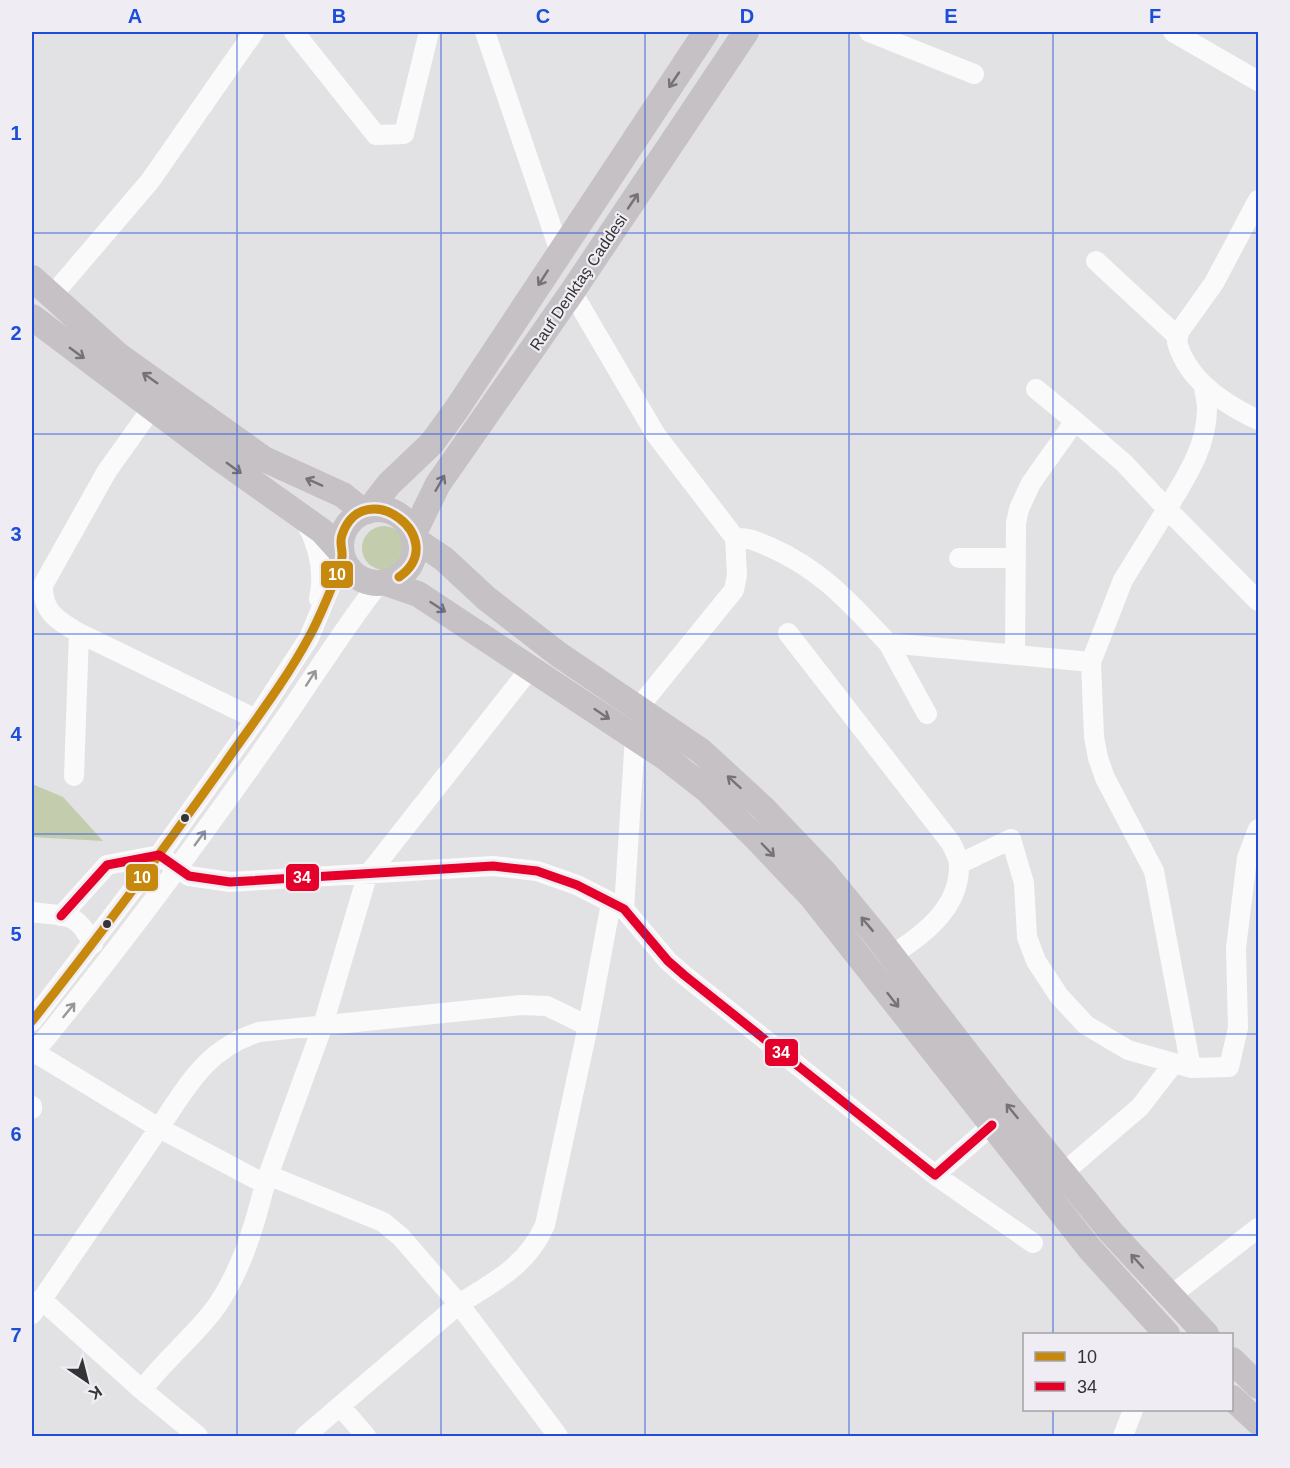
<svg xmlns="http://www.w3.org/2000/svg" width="1290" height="1468" viewBox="0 0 1290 1468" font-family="Helvetica,sans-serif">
  <rect width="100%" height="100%" fill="#e2e1e4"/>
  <path fill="#c3cdae" d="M362 548a22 22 0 1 1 44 0a22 22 0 1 1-44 0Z
    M32,784l31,13 40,44 -71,-4z"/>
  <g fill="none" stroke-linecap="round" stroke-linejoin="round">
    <path stroke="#fbfafb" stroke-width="20" d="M294,32l82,103 28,-1 25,-102
      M485,32l75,220
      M869,32l105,42
      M1173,32l85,49
      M1258,200l-44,83 -35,49 -2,10c10,38 49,63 81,78
      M1096,261l81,75
      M572,292l84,143 79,103 2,37 -3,15 -95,117
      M51,297l99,-116 104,-149
      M1036,389l39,32
      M152,408l-45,63 -64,114c-1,27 15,36 36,48l177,86
      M305,521c13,23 20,51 14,78
      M735,538c13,-1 23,4 35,9 52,23 80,56 118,96l203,19 32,-82 44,-71 91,92
      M959,558h57
      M788,633l163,210c3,7 8,15 8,22 1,43 -36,70 -67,90
      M888,643l39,71
      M1015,655l1,-132 3,-14 12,-26 44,-62 49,42 43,46c19,-32 40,-62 40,-101 0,-8 -3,-15 -3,-23
      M1091,662l3,75 4,21 7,20 49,93 37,197
      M74,776l5,-143
      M959,864l52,-25 13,44 3,54 9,24 23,35 27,29 42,25 46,13 17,5 38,-1 9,-39 -2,-80 11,-90 11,-29
      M624,909l11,-172
      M32,912c35,5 43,-2 61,32
      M61,916l46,-51 52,-10 30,21 41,6 263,-16 44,5 40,14 47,24 44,52 16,14 251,200 57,-50
      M32,1021l127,-166 97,-136 53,-81 33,-80
      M32,1055c88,-107 171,-219 251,-334 32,-46 61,-93 96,-138
      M32,1106v3
      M1063,1173l77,-66 34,-44
      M268,1175l115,47 18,15 58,67 -154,132
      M935,1175l98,68
      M265,1184l58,-159 44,-149 158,-201
      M1169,1297l89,-69
      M41,1299l101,91
      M32,1314l127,-186 -125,-76
      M340,1406l26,30
      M198,1436l-56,-46c21,-28 49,-51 71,-79 27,-36 41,-83 52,-127l-106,-56c29,-43 47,-79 100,-96l262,-27 26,1 41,20
      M558,1436l-99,-132c35,-22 69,-39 86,-79l43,-199 23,-123
      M1123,1436l10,-26"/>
    <path stroke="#c5c1c5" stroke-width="26" d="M32,278l86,77 146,104 79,36 21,17
      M32,317l187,141 103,73 19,21
      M341 546a37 37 0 1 1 74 0a37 37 0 1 1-74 0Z
      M368,511l21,-27 43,-41 24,-33 250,-378
      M413,535l25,-51 134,-192 174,-260
      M414,539l30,20 42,39 72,56 143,97 62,57 61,64 54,66 119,154 114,140 95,102
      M386,583l32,11 248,164 41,32 50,49 54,57 279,353 77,85
      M1232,1360l26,26
      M1232,1398l26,24"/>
    <g stroke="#efedf3" stroke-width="14">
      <path id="bus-1" d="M32,1021c66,-83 129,-168 191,-255 29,-42 62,-84 86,-129 7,-12 32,-68 33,-80 1,-7 -3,-14 0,-22 22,-63 111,4 57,42"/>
    </g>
    <g stroke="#efedf3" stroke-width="14">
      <path id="bus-2" d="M61,916l46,-51 52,-10 30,21 41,6 263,-16 44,5 40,14 47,24 44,52 16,14 251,200 57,-50"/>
    </g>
    <use href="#bus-1" stroke="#c6890d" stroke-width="9"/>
    <use href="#bus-2" stroke="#e4002b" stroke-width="9"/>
  </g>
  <defs><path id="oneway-shaft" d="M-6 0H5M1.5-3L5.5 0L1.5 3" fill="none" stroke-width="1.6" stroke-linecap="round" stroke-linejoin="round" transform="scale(1.5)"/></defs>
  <g stroke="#757376">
    <use href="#oneway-shaft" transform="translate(674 80) rotate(124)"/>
    <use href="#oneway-shaft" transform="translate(633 201) rotate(-56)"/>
    <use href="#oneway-shaft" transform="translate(543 278) rotate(123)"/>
    <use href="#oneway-shaft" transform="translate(77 353) rotate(36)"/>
    <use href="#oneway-shaft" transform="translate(150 378) rotate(-145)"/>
    <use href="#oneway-shaft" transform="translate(234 468) rotate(36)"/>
    <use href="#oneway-shaft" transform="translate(314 482) rotate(-156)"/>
    <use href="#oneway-shaft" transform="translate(440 483) rotate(-60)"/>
    <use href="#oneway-shaft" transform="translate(438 607) rotate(33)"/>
    <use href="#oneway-shaft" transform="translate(602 714) rotate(34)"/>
    <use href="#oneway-shaft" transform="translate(734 782) rotate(-138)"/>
    <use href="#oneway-shaft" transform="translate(768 850) rotate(46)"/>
    <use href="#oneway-shaft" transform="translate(867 924) rotate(-130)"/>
    <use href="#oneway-shaft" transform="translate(893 1000) rotate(52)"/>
    <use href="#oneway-shaft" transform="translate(1012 1111) rotate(-129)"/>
    <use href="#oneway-shaft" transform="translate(1137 1261) rotate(-132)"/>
  </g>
  <g stroke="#989698">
    <use href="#oneway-shaft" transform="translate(311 678) rotate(-57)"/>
    <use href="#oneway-shaft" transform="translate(200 838) rotate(-54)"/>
    <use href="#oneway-shaft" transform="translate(69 1010) rotate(-51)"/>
  </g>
  <path fill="none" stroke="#1d4ed8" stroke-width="1.5" stroke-opacity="0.55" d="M237,32v1404M441,32v1404M645,32v1404M849,32v1404M1053,32v1302M32,233h1226M32,434h1226M32,634h1226M32,834h1226M32,1034h1226M32,1235h1226M1053,1410v26"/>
  <g fill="#343335" stroke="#efedf3" stroke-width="2">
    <circle cx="185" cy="818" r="5"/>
    <circle cx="107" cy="924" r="5"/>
  </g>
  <g text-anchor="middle" stroke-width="4.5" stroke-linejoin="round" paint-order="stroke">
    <g font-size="16" fill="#343335" stroke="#efedf3">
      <text transform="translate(578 282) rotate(-56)" y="6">Rauf Denktaş Caddesi</text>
    </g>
  </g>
  <g stroke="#efedf3" stroke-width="2">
    <rect x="320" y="560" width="34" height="29" rx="6" fill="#c6890d"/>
    <rect x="125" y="863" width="34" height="29" rx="6" fill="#c6890d"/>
    <rect x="285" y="863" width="35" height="29" rx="6" fill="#e4002b"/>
    <rect x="764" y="1038" width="35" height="29" rx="6" fill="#e4002b"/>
  </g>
  <g font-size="16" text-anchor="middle" font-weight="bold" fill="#fff">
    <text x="337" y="580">10</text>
    <text x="142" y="883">10</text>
    <text x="302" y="883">34</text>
    <text x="781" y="1058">34</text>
  </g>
  <rect width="1290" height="1468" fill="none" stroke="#efedf3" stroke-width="66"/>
  <rect x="1023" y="1333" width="210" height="78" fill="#efedf3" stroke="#a4a3a7" stroke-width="1.5"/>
  <rect x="1035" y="1352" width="30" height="9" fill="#c6890d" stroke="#a4a3a7" stroke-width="1.5"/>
  <text x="1077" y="1363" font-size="18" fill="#343335">10</text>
  <rect x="1035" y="1382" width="30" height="9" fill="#e4002b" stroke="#a4a3a7" stroke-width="1.5"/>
  <text x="1077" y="1393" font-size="18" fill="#343335">34</text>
  <g transform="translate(87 1381) rotate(145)" stroke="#efedf3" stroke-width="4.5" paint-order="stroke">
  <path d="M0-4.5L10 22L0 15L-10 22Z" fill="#343335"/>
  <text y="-9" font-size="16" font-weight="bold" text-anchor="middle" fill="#343335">K</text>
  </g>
  <rect x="33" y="33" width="1224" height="1402" fill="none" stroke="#1d4ed8" stroke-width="2"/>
  <g font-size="20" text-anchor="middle" font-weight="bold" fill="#1d4ed8">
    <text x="135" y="23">A</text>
    <text x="339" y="23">B</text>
    <text x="543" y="23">C</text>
    <text x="747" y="23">D</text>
    <text x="951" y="23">E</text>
    <text x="1155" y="23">F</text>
    <text x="16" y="140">1</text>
    <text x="16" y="340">2</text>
    <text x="16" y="541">3</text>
    <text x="16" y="741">4</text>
    <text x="16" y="941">5</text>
    <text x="16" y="1141">6</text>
    <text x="16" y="1342">7</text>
  </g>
</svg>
